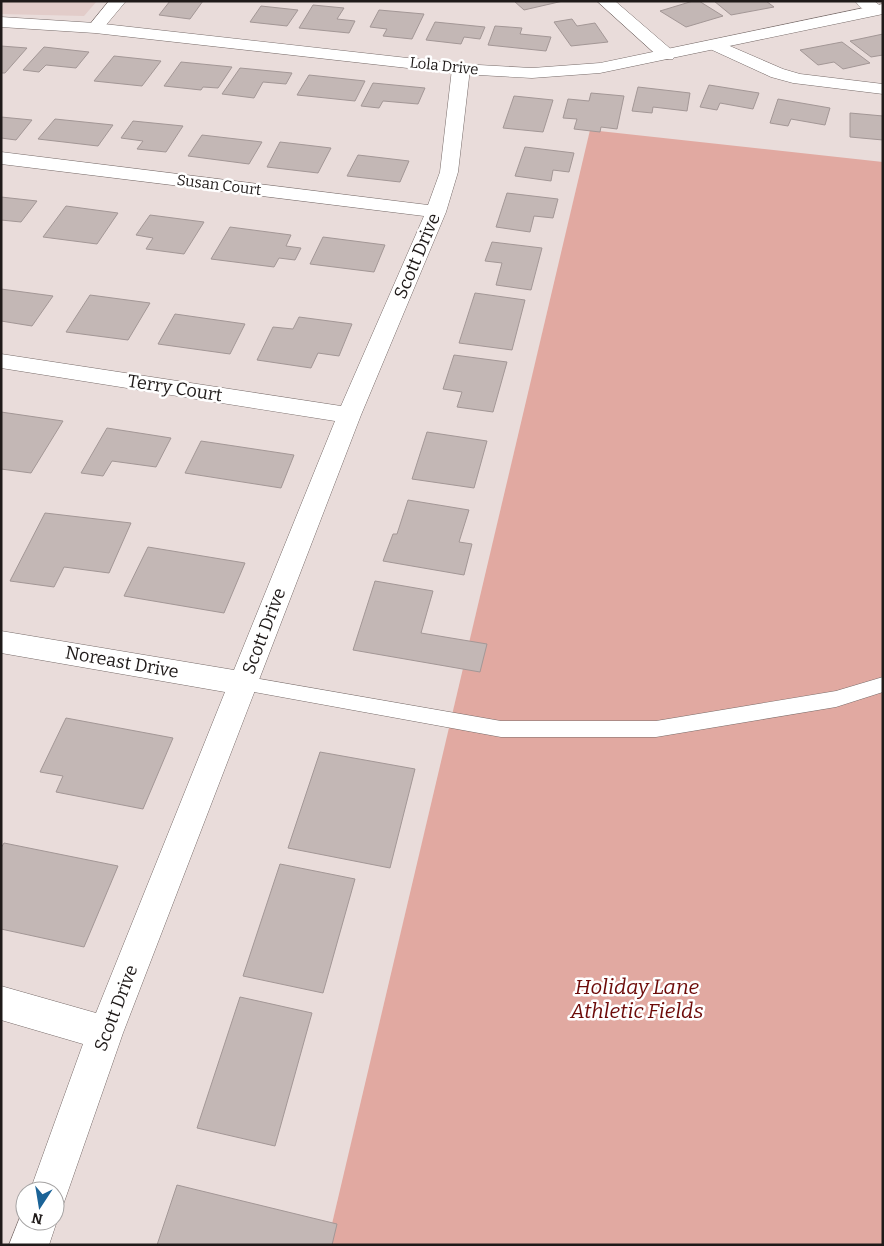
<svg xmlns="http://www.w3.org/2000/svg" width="884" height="1246" viewBox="0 0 884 1246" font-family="Bitter,serif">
  <rect width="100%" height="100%" fill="#e9dcda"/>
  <path fill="#e2ccc9" d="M1,1h96l-13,15 -83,-2z"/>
  <path fill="#e1a9a1" d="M590,130l293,32v1083h-556z"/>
  <path fill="#c3b7b5" stroke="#a39796" d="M170,1h33l-13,18 -31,-4z
    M514,1h49l-39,9z
    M693,1h6l24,15 -37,11 -26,-16z
    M714,1h52l8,6 -43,8z
    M313,5l31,3 -7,11 18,2 -6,12 -50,-5z
    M261,6l37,4 -11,16 -37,-4z
    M379,10l45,4 -12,25 -29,-3 4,-7 -17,-2z
    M572,19l5,7 18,-3 13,19 -37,4 -17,-24z
    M435,22l50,5 -5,12 -16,-2 -3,7 -35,-4z
    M495,26l27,2 -2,6 31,3 -5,14 -58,-6z
    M883,34v21l-12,2 -21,-16z
    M842,42l28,21 -27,6 -9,-7 -16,3 -18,-15z
    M1,46l26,2 -22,25h-4z
    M44,47l45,5 -13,16 -30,-3 -7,7 -16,-2z
    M114,56l47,5 -19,25 -48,-5z
    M181,62l51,5 -14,21 -15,-1 -2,3 -37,-4z
    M240,68l52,5 -6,11 -23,-2 -9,16 -32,-4z
    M309,75l56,6 -10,20 -58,-6z
    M373,83l52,5 -7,16 -35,-3 -4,7 -18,-2z
    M709,85l50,8 -6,16 -33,-6 -3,7 -17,-3z
    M638,87l52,6 -3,18 -34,-4 -1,6 -20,-2z
    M591,93l33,3 -7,33 -16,-2 -1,5 -26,-3 3,-10 -14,-1 5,-19 21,2z
    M514,96l39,4 -10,32 -40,-4z
    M778,99l52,9 -5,17 -34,-6 -3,7 -18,-3z
    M850,113l33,3v24l-33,-3z
    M1,117l31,3 -16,20 -15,-2z
    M55,119l58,6 -15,21 -60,-7z
    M133,121l50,5 -17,26 -29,-3 6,-8 -22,-3z
    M202,135l60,7 -13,22 -61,-8z
    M280,142l51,6 -13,25 -51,-6z
    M525,147l49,6 -5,19 -16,-2 -2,11 -36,-5z
    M358,155l51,6 -9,21 -53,-6z
    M507,193l51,6 -5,19 -19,-2 -4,16 -34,-5z
    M1,197l36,4 -16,21 -20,-2z
    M66,206l52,7 -21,31 -54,-7z
    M150,215l54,7 -20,32 -38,-5 7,-11 -17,-3z
    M230,227l61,8 -5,11 15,2 -6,12 -16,-2 -5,9 -63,-8z
    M323,237l62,8 -11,27 -64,-8z
    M492,242l50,6 -11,42 -35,-5 6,-22 -17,-2z
    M1,289l52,7 -21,30 -31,-5z
    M475,293l50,7 -13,50 -53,-7z
    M90,295l60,8 -22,37 -62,-8z
    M175,314l70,10 -15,30 -72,-10z
    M299,317l53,7 -13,32 -21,-3 -7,15 -54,-8 16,-33 20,2z
    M454,355l53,7 -14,50 -36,-5 5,-15 -19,-3z
    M1,412l62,9 -32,52 -30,-4z
    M107,428l64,10 -15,29 -44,-6 -9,15 -22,-3z
    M427,432l60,9 -13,47 -62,-9z
    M201,441l93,14 -13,33 -96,-15z
    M408,500l61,10 -10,32 13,2 -8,31 -81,-14 10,-27h4z
    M45,513l86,10 -22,50 -45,-6 -10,20 -44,-6z
    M148,547l97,16 -21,50 -100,-17z
    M375,581l58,10 -12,42 66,11 -7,28 -127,-22z
    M66,718l107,20 -30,71 -87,-17 7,-16 -23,-4z
    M320,752l95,17 -25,99 -102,-20z
    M4,843l114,23 -34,81 -83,-18v-81z
    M280,864l75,15 -32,114 -80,-17z
    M240,997l72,16 -37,133 -78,-18z
    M177,1185l160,39 -5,21h-175z"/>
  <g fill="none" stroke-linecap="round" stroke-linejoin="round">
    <g stroke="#786c6a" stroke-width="1">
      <path id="lane" d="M243,676l258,45h155l180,-30 47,-14v15l-47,15 -180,30h-155l-258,-47 -6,-2 -3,-5 3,-5z"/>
    </g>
    <g stroke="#786c6a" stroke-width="1">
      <path id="street" d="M109,1h17l-25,30h-12l-2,-3z
        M597,1h18l58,50 2,4 -2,4h-12z
        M855,1h19l8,6 1,5c-10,6 -21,-2 -28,-11z
        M716,40l67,29 17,5 83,10v10l-90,-11 -22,-6 -61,-28 -2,-4 2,-4z
        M461,64l6,1 3,4 -12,103 -12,40 -85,203 -238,618 -55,158 -5,14 -8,3v-17h-25l53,-147 -82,-24v-34l95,27 129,-321 -224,-39v-22l233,39 101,-249 -334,-53v-14l340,52 83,-190 -423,-52v-12l427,53 12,-33 12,-103 3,-4z
        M24,1207l1,14h30v-6l2,6 -8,24h-40z"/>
    </g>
    <g stroke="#786c6a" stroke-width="1">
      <path id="secondary" d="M883,4v10l-283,59 -68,5 -71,-4 -366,-41 -94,-6v-10l94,6 366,41 71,4 68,-5z"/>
    </g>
    <use href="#lane" fill="#fff" fill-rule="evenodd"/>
    <use href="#street" fill="#fff" fill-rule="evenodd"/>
    <use href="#secondary" fill="#fff" fill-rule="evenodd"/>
  </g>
  <g text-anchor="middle" stroke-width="5" stroke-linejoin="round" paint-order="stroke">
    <g font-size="15" fill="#1f1a19" stroke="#fff">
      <text transform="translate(444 66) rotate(6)" y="5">Lola Drive</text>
      <text transform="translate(219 185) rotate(7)" y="5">Susan Court</text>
    </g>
    <g font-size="18" fill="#1f1a19" stroke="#fff">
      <text transform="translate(417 256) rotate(-67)" y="6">Scott Drive</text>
      <text transform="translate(175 388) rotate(9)" y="6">Terry Court</text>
      <text transform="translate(264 631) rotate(-69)" y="6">Scott Drive</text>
      <text transform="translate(122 662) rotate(10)" y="6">Noreast Drive</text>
      <text transform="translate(116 1008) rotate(-69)" y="6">Scott Drive</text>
    </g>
    <g font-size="21" font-style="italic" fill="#6d0b09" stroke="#fff">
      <text x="637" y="994">Holiday Lane<tspan x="637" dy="24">Athletic Fields</tspan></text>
    </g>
  </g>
  <rect width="884" height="1246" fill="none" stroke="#1f1a19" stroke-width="5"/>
  <g transform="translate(40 1206) rotate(192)"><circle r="24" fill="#ffffff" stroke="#a5a3a3"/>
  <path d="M0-4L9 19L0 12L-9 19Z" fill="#1b6397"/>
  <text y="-8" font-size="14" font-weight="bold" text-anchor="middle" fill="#1f1a19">N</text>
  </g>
</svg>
